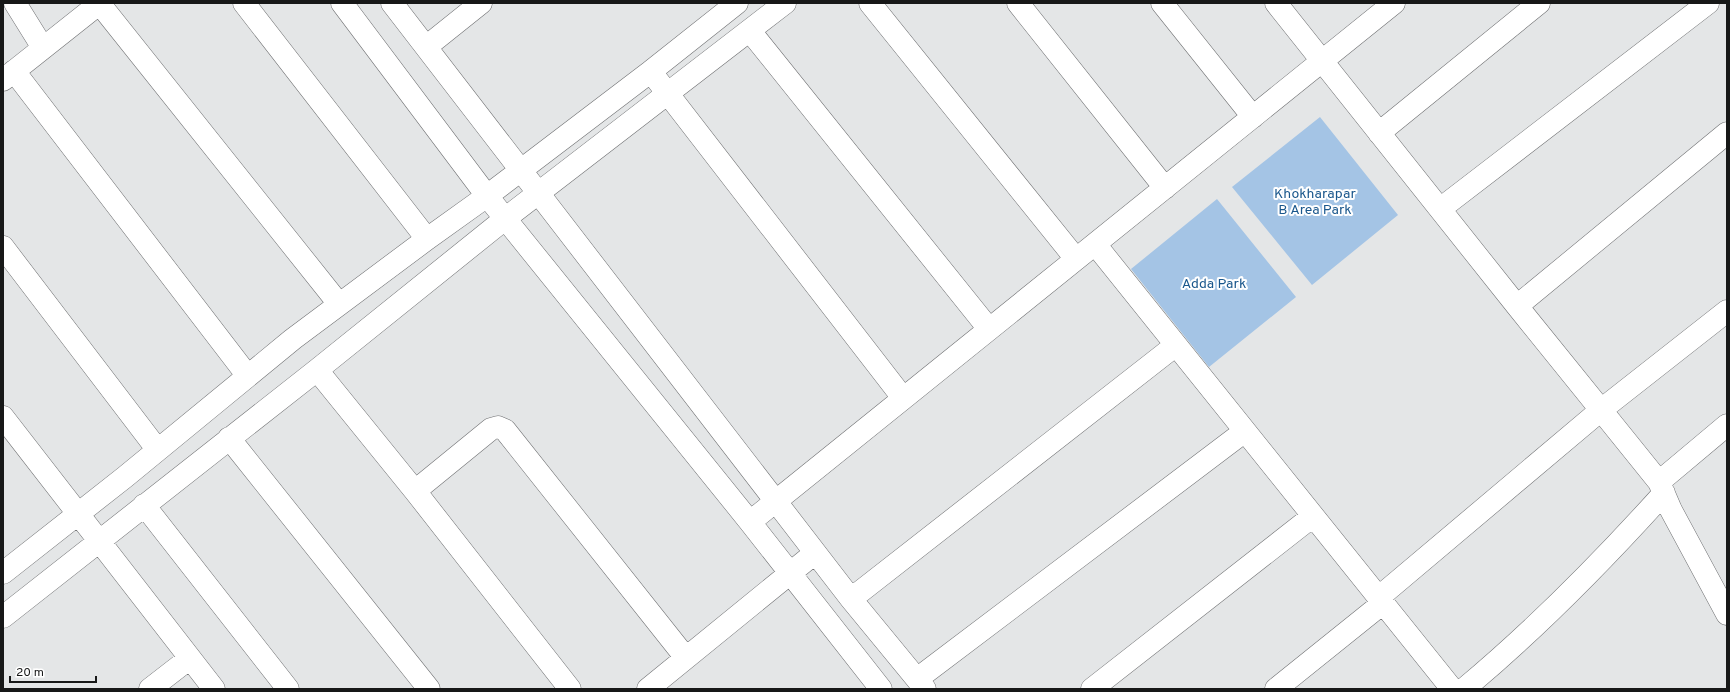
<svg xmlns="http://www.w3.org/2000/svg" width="1730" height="692" viewBox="0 0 1730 692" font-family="Overpass,sans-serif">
  <rect width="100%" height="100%" fill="#e4e6e7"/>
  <path fill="#a4c4e5" d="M1320,117l78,98 -86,70 -80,-98z
    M1217,199l79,98 -87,70 -78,-98z"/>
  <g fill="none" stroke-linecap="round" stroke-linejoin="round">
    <g stroke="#6f7072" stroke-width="23">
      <path id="minor" d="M15,3l28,45
        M99,3l240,301
        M244,3l183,236
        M342,3l145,193 263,326 131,167
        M392,3l459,596 74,90
        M870,3l206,256
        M1018,3l147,185
        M1162,3l91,114
        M1276,3l241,303 84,104 -223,188
        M750,31l239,298
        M426,47l55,-44
        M14,71l233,304
        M3,80l97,-77
        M658,81l245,317
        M1379,133l160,-130
        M1440,209l268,-206
        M1095,244l357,445
        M3,247l154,202
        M1517,306l210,-173
        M1727,311l-126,99 58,72 12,28 56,104
        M317,370l98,121 155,198
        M3,417l211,272
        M229,438l200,251
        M1659,482l68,-57
        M415,491l76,-62 7,-2 7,3 181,228
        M144,505l144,184
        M750,522l644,-519
        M3,573l122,-96 168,-138 134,-100 60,-43 163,-124 87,-69
        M851,599l325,-254
        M3,617l314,-247 189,-152 279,-215
        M917,679l328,-248
        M150,689l40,-31
        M648,689l167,-136
        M1092,689l221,-173
        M1276,689l107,-86
        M1464,689c72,-60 137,-126 200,-196"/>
    </g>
    <use href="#minor" stroke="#fff" stroke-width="22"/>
  </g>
  <g text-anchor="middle" stroke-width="4" stroke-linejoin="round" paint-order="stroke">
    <g font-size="14" fill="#1a578c" stroke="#fff">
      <text x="1315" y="198">Khokharapar<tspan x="1315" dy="16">B Area Park</tspan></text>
      <text x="1214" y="288">Adda Park</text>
    </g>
  </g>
  <rect width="1730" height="692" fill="none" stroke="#171818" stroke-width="8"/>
  <path d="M10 676v6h86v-6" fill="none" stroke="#171818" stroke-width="2"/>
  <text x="16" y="676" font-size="12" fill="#171818" stroke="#ffffff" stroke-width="3" paint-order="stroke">20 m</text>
</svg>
